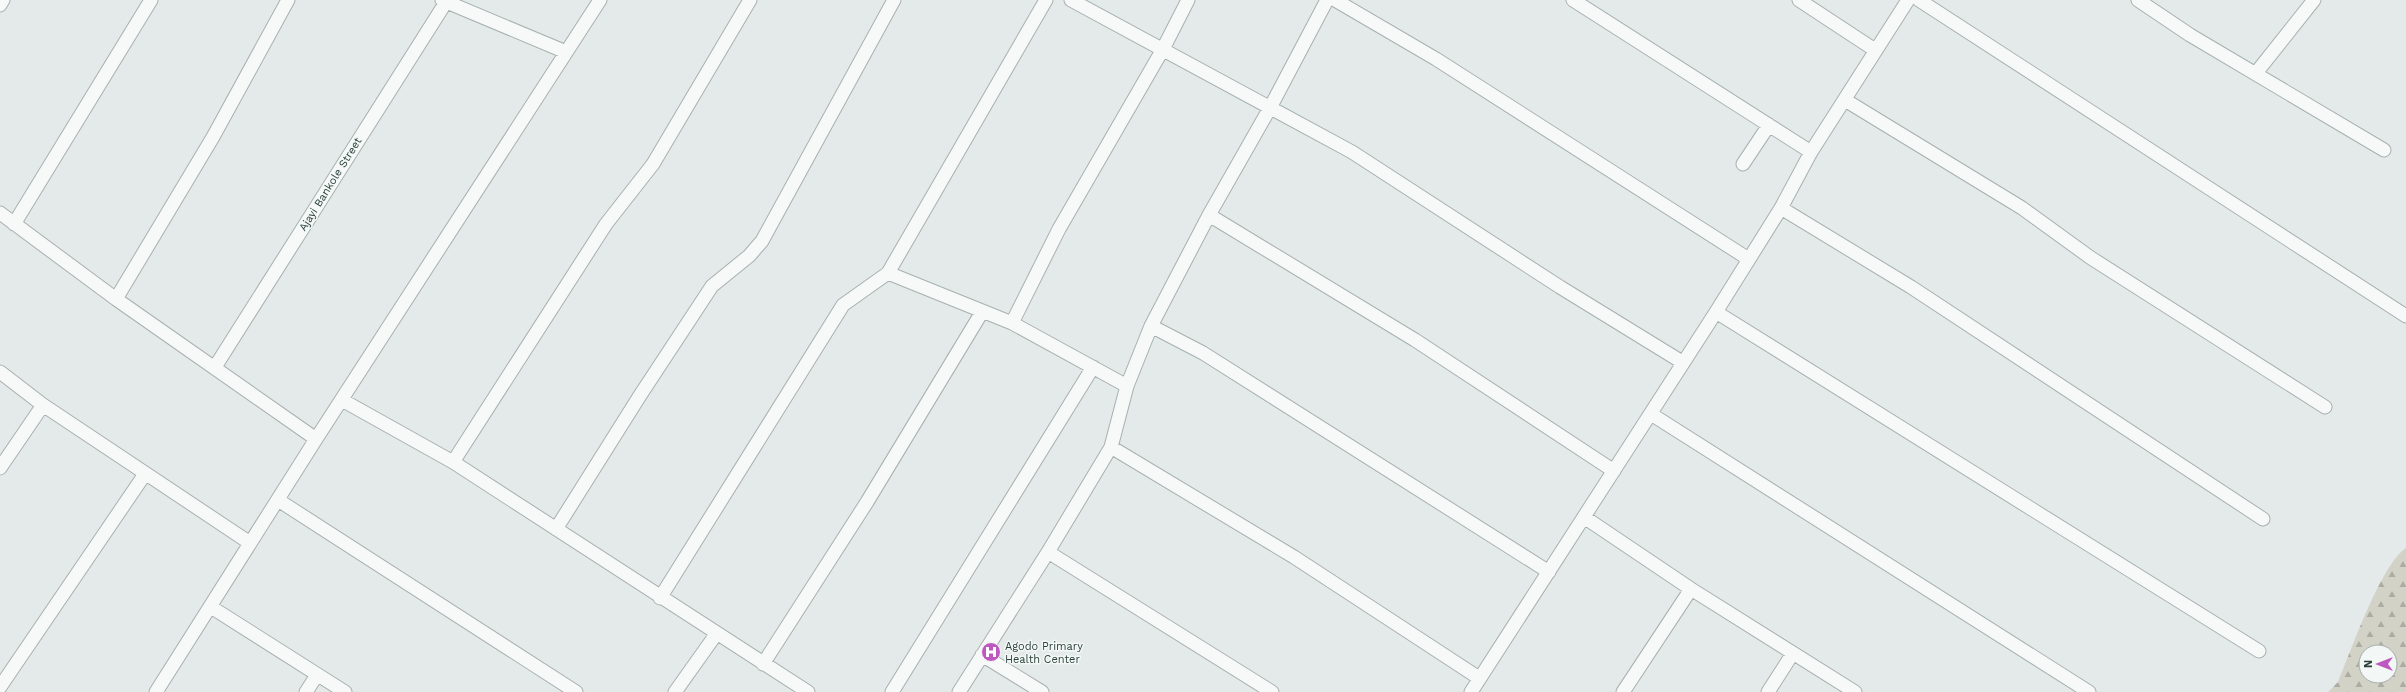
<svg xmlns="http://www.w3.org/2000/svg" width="2406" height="692" viewBox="0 0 2406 692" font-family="'Work Sans',sans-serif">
  <defs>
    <pattern id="forest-firs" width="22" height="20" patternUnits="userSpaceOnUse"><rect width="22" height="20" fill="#d3d2c6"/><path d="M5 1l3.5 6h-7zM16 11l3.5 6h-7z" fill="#acaca2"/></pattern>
  </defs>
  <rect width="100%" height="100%" fill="#e4eae9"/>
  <path fill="url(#forest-firs)" fill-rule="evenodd" d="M2406,548v144h-78l10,-10c13,-31 43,-118 68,-134zM2366,652h24v24h-24z"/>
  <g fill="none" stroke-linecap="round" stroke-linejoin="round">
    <g stroke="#a6b1ae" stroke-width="15">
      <path id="minor" d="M442,0l124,52
        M1071,0l281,152 208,135 122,75
        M1335,0l101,59 311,199
        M1573,0l238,152
        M1799,0l76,50
        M1919,0l487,316
        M2138,0l52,35 194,115
        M0,5l3,-5
        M2256,73l58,-73
        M1845,100l177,108 69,50 234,149
        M1743,164l26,-39
        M1781,208l130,79 352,232
        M0,213l116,86 200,140
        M1209,215l206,125 199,131
        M14,224l137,-224
        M888,273l124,50 115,63
        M116,299l97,-162 75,-137
        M1716,312l543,339
        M1012,323l47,-94 104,-180 25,-49
        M1151,326l52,27 346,219
        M215,367l231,-365
        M0,372l43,33 207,138
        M342,400l111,62 355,230
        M1651,414l438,278
        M1111,447l183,110 185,121
        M453,462l153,-238 47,-60 97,-164
        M0,468l43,-63
        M278,500l298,192
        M1584,517l107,72 164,103
        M556,529l83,-132 73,-111 37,-30 13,-15 132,-241
        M1048,552l224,140
        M660,598l183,-293 45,-32 158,-273
        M211,607l134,85
        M982,655l60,37
        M763,664l104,-162 115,-190
        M0,687l145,-213
        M156,692l160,-253 284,-439
        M306,692l11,-17
        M675,692l42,-59
        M892,692l201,-325
        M959,692l89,-140 63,-105 16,-61 24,-60 58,-111 62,-109 56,-106
        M1471,692l245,-380 65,-104 30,-56 97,-152
        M1623,692l68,-103
        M1768,692l25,-39"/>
    </g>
    <use href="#minor" stroke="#f6f9f8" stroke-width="13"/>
  </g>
  <defs>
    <g id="hospital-disc" transform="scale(1)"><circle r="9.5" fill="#bf57c1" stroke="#f3f8f6"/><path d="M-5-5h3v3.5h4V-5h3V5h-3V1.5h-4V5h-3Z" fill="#fff"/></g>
  </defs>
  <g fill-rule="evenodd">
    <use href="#hospital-disc" x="991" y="652"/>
  </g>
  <g text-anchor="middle" stroke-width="3" stroke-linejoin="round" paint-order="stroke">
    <g font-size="11" fill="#2d413c" stroke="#f3f8f6">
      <text transform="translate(330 184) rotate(-58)" y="4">Ajayi Bankole Street</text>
    </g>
    <g font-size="11" fill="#2d413c" stroke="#f3f8f6" text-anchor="start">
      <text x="1005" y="650">Agodo Primary<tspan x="1005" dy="13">Health Center</tspan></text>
    </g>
  </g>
  <g transform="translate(2378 664) rotate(270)"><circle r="19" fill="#f3f8f6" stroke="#a4afac"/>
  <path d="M0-3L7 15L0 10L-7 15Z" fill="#bf57c1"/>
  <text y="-6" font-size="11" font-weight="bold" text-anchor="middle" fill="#2d413c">N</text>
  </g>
</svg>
